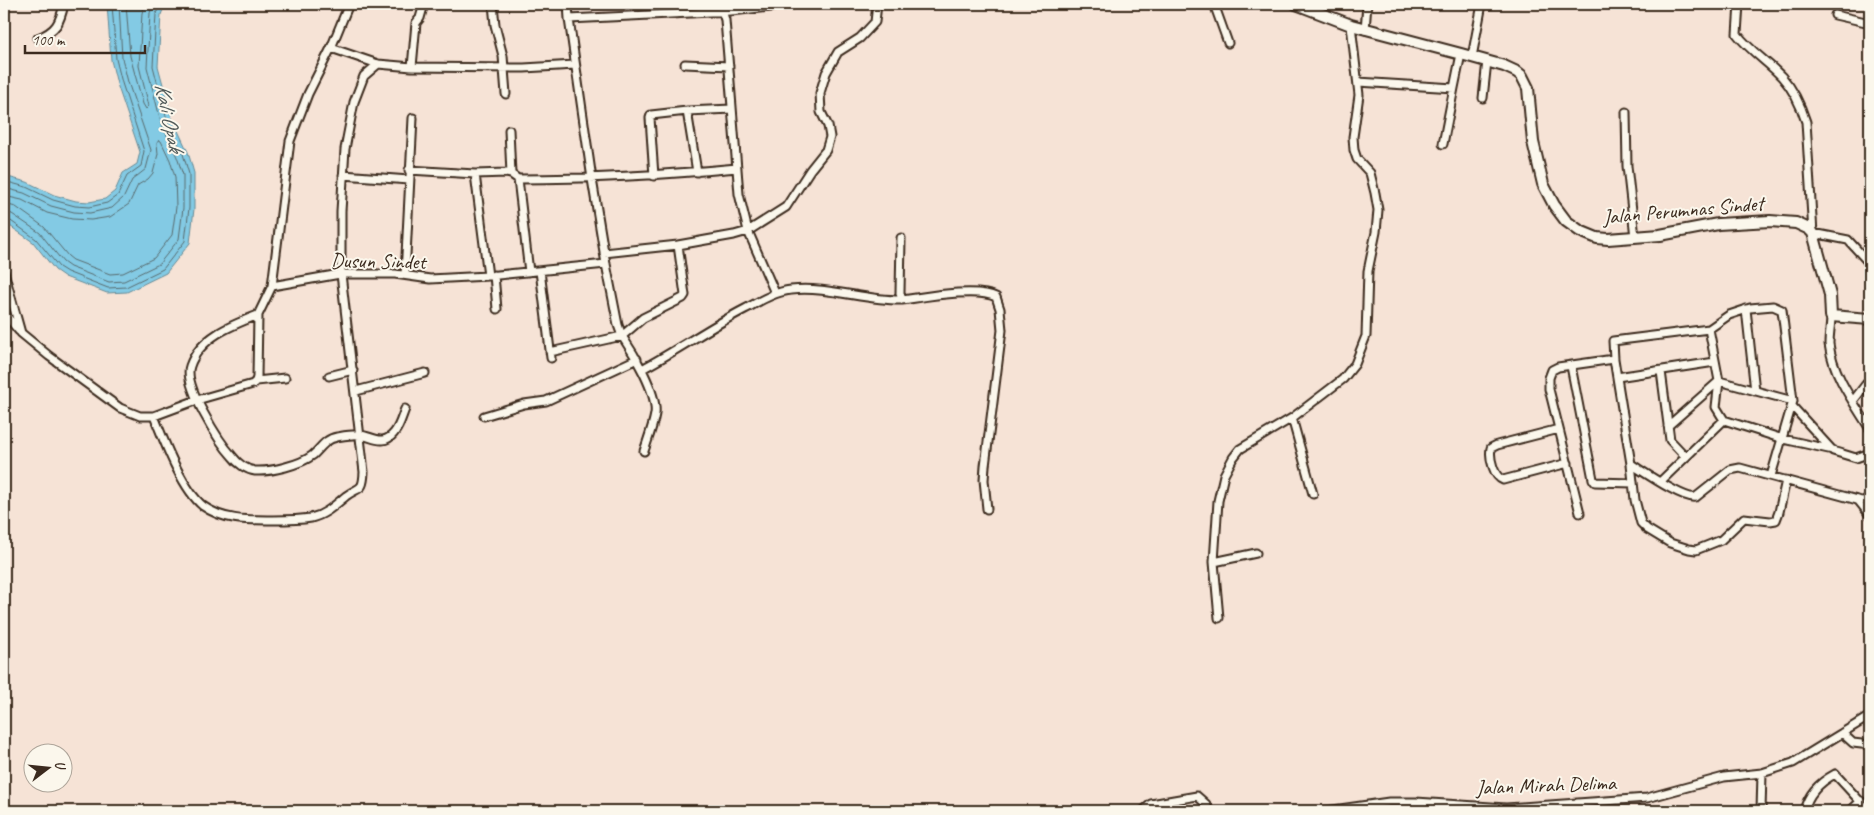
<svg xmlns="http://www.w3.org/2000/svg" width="1874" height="815" viewBox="0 0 1874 815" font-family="Caveat,sans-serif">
  <rect width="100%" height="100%" fill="#f6e3d6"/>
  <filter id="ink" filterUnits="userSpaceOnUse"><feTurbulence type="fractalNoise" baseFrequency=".02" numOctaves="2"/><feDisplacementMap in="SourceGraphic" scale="10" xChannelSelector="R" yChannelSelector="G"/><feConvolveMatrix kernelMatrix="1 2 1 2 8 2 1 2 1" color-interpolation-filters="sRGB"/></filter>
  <g filter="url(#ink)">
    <path fill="#83cae4" stroke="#668a95" d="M107,4h58l-4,11 -3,51 14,52 16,34 6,21v36l-4,34 -24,30 -39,19 -20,1 -42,-16 -10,-7 -22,-28 -29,-20v-46l23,6 27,13 22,6 13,1 16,-3 10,-8 8,-18 14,-9 3,-12 -23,-68 -6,-24z"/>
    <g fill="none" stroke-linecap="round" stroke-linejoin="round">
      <path stroke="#586a6d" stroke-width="1" d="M126,4l4,52 13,48 3,5 3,-3 -10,-40 3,-53 3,-9
        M4,181l22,6 27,13 22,6 14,1 18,-4 11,-8 9,-19 14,-10 3,-15 -22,-68 -6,-24 -4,-55
        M4,188l20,5 27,13 23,6 16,1 22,-5 12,-11 8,-17 14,-11 5,-19 -23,-68 -6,-24 -3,-54
        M4,196l18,4 25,13 25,6 19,1 19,-3 19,-13 9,-19 10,-6 5,-6 5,-19 -1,-11 2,-3 2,1 9,19 5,17 1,30 -4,28 -18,23 -31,15 -13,1 -37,-14 -5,-4 -24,-29 -28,-20 -12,-3
        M4,212l8,2 28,19 23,29 7,5 39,15 15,-1 35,-17 20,-25 4,-31v-33l-6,-18 -16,-35 -14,-55 3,-54 3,-9
        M4,218l4,1 28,20 23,28 8,5 41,16 18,-1 37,-18 22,-28 4,-33v-34l-6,-20 -16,-34 -14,-54 3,-52 4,-10"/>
      <g stroke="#3b2a1e" stroke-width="11">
        <path id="street" d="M493,4l2,21 8,31 3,38
          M568,4l1,15
          M1214,4l14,39
          M1603,4h13
          M1739,4l-2,30c13,17 31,28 45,43 11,12 19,29 24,45l7,111 35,7 22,24
          M1835,15l35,8
          M1365,30l2,-26
          M38,38c18,-7 22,-15 26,-34
          M331,48l47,16 34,3 112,1 51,-3
          M1472,57l10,-53
          M685,64l44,2
          M412,67l4,-44 4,-5 4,-14
          M1358,82l96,6 7,-34
          M1483,98l4,-37
          M687,111l10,61
          M1626,112l1,54 8,71
          M509,130l2,44
          M1443,144l11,-56
          M409,170l66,4 31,-1 5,1 7,5c73,0 146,-4 219,-11
          M475,174l13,102
          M343,175l66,5
          M654,176l-4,-58 1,-3 36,-4 45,-2
          M518,179l11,93
          M604,253l74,-8
          M540,271l11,87
          M4,272l17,61 28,23 71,52 20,8h14l43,-16 56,-16 3,-3 1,-4 1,-62 14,-29 18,-145 18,-47 23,-46 18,-44
          M405,275l8,-157
          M494,275l3,34
          M272,286l68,-12h55l35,5 58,-3 118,-12
          M775,293l-27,-62 38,-24 24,-37 16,-20 4,-13 -2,-11 -7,-14 -1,-19 6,-20 12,-21 22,-14 15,-16 2,-18
          M902,300c22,-3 75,-13 94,-3l4,12 2,21 -17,136 -1,14 3,29
          M1746,309l9,82
          M4,313l15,18
          M258,315c-26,10 -58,22 -68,51 -7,19 29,76 43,91 5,7 14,13 22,14 16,1 45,-6 58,-16 8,-7 12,-16 24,-18 6,-1 16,-3 23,-2 12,1 23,12 34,-2 6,-7 8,-17 11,-24
          M1831,316c0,9 -2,19 -2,28 4,31 25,59 41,85
          M1709,329l10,52 -3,26 8,13 59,19 50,11
          M550,352l72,-16 -4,-11 -12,-61 -14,-85 -23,-160 162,-8 69,-7
          M1571,366l22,113 2,3 38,1
          M642,369c36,-19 68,-42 103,-60 15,-8 29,-17 46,-19 38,-4 75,11 111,10l-2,-7 1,-55
          M1661,371l9,69 16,17
          M329,376l24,-6
          M1617,377l98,-15
          M256,381l29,-3
          M1719,381l74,20
          M356,391l69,-18
          M1853,401l17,-22
          M1792,406l41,45 23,7 14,-5
          M154,416c10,25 28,73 49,90 21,15 45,14 70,14 12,0 26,0 38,-2 14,-3 24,-13 35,-22 14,-10 17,-4 18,-24l-23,-198v-63l4,-62 9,-47 10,-26 14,-12
          M484,416l40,-12 22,-3 91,-42
          M1292,418l21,76
          M1668,426l51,-45
          M1559,429l-62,16 -6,3c-2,10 3,29 12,32l65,-17
          M644,451c4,-12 9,-25 11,-37 3,-20 -22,-62 -33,-78l21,-18 40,-20 2,-3 -7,-50 56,-10 14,-4 -9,-37 -14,-174 -5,-16
          M1631,464c13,8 53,36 65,33l34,-27 10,-2 121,33 9,-1
          M1771,476l22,-75 -11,-91 -9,-4 -23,2 -21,7 -20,14 -96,12 1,18 17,105 4,36 6,23 6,6 23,14 19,6 7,1 25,-10 23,-22 26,3 6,-1 3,-8 7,-32
          M1661,481l63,-61
          M1858,500l12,15
          M1580,513l-31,-124v-11l3,-8 6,-3 56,-8
          M1214,562l42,-9
          M1219,618l-5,-56 4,-61 6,-26 9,-17 7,-9 52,-31 51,-39 12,-15 11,-28 2,-65 8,-39 2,-22 -3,-17 -5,-20 -13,-14 -3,-9 -1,-13 6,-42 -8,-70
          M1842,733l11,10 17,2
          M1143,811l8,-7 46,-8 9,8 3,7
          M1326,811l63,-9h27l90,6 141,-10 77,-21 38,-4 31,-10 77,-47
          M1761,811l1,-38
          M1804,811c4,-17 16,-29 31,-37l34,37
          M1850,811l11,-10"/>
      </g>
      <g stroke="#3b2a1e" stroke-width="14">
        <path id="secondary" d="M1296,4l55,21 110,29 43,12 13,6 5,4 6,12 5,54 10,42 11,21 12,16 14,10 17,7 11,1 52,-4 58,-11 52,-3 26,2 13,6 4,4 17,62 1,21 39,3"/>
      </g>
      <use href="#street" stroke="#fbf7ec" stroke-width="7"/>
      <use href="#secondary" stroke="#fbf7ec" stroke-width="10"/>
    </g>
  </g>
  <g text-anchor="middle" stroke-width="4" stroke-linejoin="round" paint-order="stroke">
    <g font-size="21" fill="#3b2a1e" stroke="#fbf7ec">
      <text transform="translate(1683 210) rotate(-5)" y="7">Jalan Perumnas Sindet</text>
      <text transform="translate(378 261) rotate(1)" y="7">Dusun Sindet</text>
      <text transform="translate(1546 785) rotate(-2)" y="7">Jalan Mirah Delima</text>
    </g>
    <g font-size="22" font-style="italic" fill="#515a59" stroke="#fbf7ec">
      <text transform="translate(170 117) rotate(78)" y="8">Kali Opak</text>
    </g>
  </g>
  <rect width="1874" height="815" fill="none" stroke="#fbf7ec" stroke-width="20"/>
  <rect x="10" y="10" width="1854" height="795" fill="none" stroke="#3b2a1e" stroke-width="2" filter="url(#ink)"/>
  <g transform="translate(48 768) rotate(74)"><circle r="24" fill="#fbf7ec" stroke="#aea59a"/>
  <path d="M0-4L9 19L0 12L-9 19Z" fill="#3b2a1e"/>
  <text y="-8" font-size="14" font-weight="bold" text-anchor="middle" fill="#3b2a1e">U</text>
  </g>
  <path d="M25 45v8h120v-8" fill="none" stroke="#3b2a1e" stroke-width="2.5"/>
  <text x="32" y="45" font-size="15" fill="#3b2a1e" stroke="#fbf7ec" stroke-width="4" paint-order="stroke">100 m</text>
</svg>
